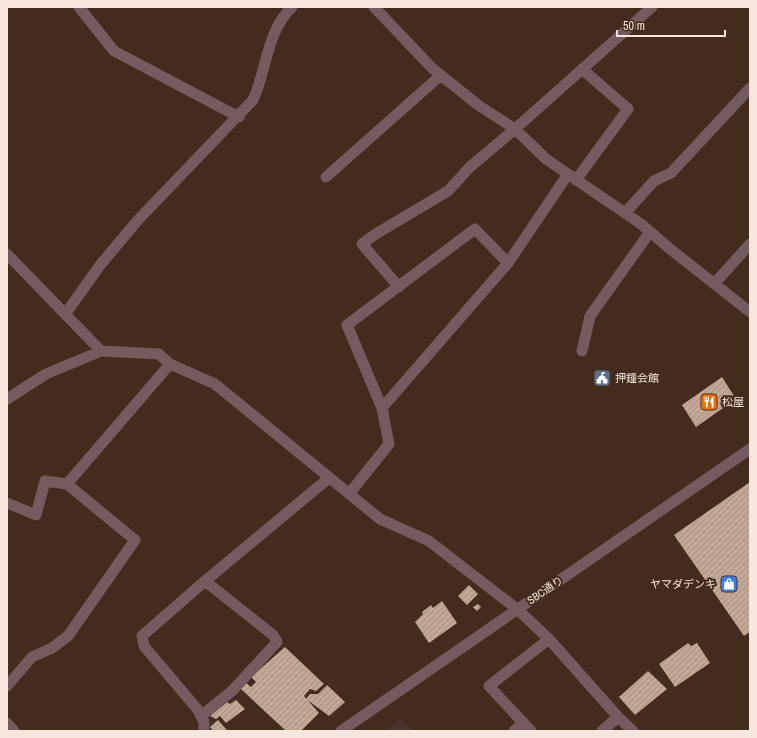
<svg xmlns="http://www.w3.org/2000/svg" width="757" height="738" viewBox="0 0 757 738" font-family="'Archivo Narrow','Noto Sans JP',sans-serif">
  <defs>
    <pattern id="building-hatch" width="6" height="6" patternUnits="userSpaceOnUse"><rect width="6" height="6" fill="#c4a694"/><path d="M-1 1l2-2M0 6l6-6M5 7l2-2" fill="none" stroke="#a68e80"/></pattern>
  </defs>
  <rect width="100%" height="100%" fill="#432b1d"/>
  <path fill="#483431" d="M400,718l13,13h-29l11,-7z"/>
  <path fill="url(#building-hatch)" d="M722,377l14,22 -40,28 -14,-22z
    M750,482v150l-6,4 -70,-101z
    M469,585l9,9 -11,11 -9,-9z
    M442,601l15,22 -28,20 -14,-21 8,-8 -1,-2 9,-7 2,3z
    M478,604l3,3 -4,4 -4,-4z
    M688,643l3,3 6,-3 13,20 -35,24 -16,-23z
    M285,647l39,37 -8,7 -6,-2 -6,7 15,17 -18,18h-15l-45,-42 4,-7 6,5 5,-5 -5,-5z
    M648,671l19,18 -32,26 -16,-18z
    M327,685l18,17 -16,14 -23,-17 4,-5h8z
    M236,700l9,9 -19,14 -6,-7 -4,3 -6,-3 17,-14 3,2z
    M218,720l9,10 -1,1h-13l-3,-4z"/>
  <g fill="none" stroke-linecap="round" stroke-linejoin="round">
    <path stroke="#735b5f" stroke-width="11" d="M79,7l35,44 125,66
      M374,7l58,61 46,37 37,24 31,30 95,65 28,24 81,64
      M326,177l115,-102
      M576,180l52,-71 -46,-40
      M625,213l29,-32 17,-8 79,-85
      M7,254l94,97 58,3 11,10 45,20 165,135 49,22 88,68 32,30 69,78 15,14
      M714,284l36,-40
      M399,287l-37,-43 12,-9 74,-44 22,-24 45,-38 137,-122
      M66,313l35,-49 37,-44 115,-120c14,-30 13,-68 39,-93
      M582,351l8,-35 60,-84
      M7,399l39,-25 55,-23
      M382,408l126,-145
      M349,494l40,-50 -7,-36 -35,-83 128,-96 33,34 60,-89
      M7,503l29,12 9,-34 22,3 103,-120
      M7,686l25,-29 20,-9 16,-12 67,-96 -68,-56
      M201,716l31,-25 45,-49 -4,-7 -68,-54
      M7,723l7,8
      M204,731v-9l-6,-12 -54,-64 -2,-10 63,-55 124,-103
      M514,731l9,-8
      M531,731l-42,-45 60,-47
      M602,731l16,-14"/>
    <path stroke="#735b5f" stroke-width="11" d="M341,731l409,-282"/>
  </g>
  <defs>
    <g id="civic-square" transform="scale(0.9)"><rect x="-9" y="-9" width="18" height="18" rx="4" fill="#5c6f8a" stroke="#432b1d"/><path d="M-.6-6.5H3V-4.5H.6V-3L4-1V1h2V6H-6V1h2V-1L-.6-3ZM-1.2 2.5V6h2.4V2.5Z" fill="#fff"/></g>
    <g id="restaurant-square" transform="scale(0.9)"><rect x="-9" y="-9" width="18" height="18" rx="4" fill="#e8710a" stroke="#432b1d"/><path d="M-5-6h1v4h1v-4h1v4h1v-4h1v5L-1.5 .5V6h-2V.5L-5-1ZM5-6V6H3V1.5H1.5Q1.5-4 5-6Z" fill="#fff"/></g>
    <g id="shop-square" transform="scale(0.9)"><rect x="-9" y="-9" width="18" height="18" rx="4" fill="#3f7fe0" stroke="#432b1d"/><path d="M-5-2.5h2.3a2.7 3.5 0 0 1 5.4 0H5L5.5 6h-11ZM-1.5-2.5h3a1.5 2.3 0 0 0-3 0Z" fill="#fff"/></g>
  </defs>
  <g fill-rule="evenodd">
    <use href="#civic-square" x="602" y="378"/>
    <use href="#restaurant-square" x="709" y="402"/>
    <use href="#shop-square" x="729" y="584"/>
  </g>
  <g text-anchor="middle" stroke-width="4" stroke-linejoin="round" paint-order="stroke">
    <g font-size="11" fill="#f6e6dd" stroke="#432b1d" text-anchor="start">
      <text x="615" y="382">押鐘会館</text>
      <text x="722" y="406">松屋</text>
      <text x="716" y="588" text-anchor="end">ヤマダデンキ</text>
    </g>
    <g font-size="11" fill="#f6e6dd" stroke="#432b1d">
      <text transform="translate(545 590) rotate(-34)" y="4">SBC通り</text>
    </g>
  </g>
  <rect width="757" height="738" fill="none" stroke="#f6e6dd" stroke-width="16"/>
  <path d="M617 30v6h108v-6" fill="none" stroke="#f6e6dd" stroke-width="2"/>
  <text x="623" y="30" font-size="12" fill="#f6e6dd" stroke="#432b1d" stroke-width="3" paint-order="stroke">50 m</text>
</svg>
